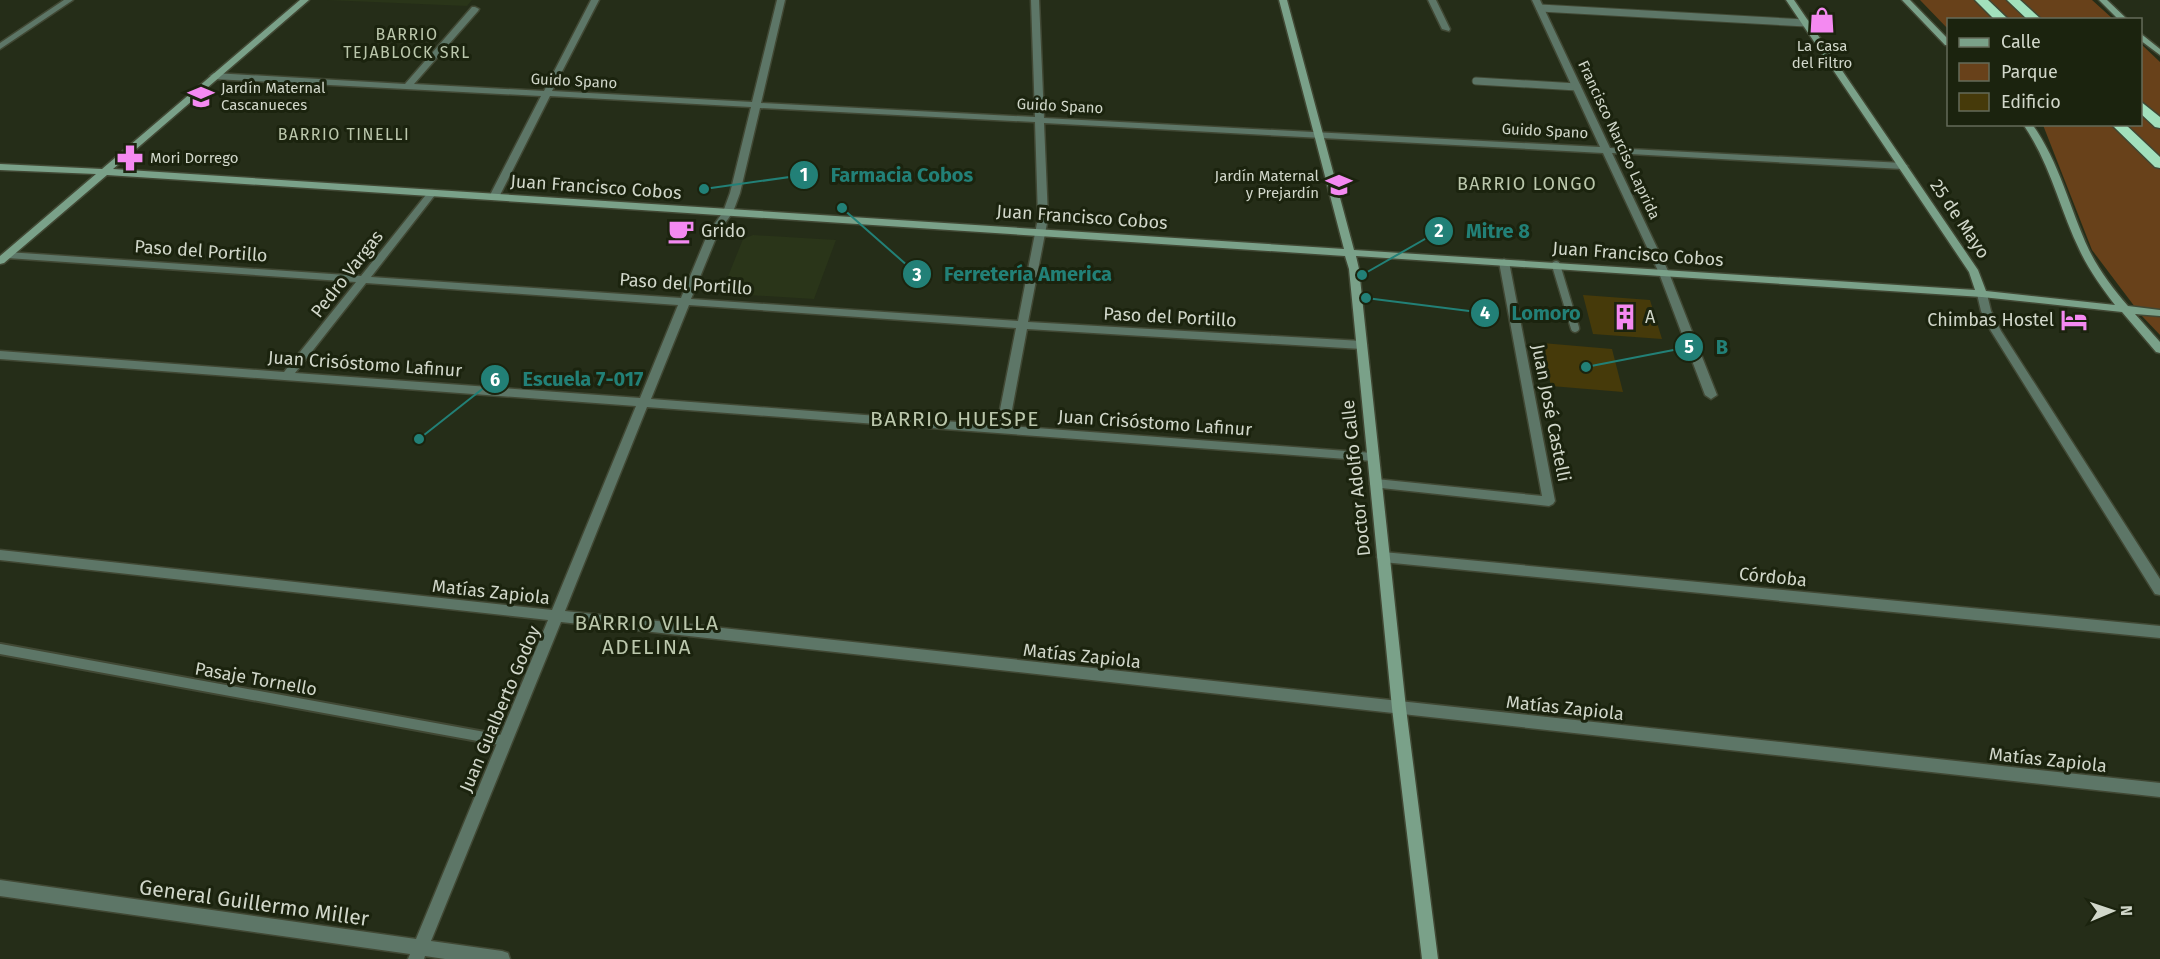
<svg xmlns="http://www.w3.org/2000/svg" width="2160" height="959" viewBox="0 0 2160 959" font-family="'Fira Sans',sans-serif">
  <rect width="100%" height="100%" fill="#252d18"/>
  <path fill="#2a3519" d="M327,0h145l-5,6z
    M753,235l83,5 -22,59 -83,-5 -8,-5 20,-50z"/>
  <path fill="#68411a" d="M1920,0h172l21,19 -165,1v9z
    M2141,44l19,18v273l-19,-20 -49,-65 -49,-125 97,-1z"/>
  <path fill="#463a0a" d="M1583,295l67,5 12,39 -69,-5z
    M1542,343l70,6 11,43 -72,-6z"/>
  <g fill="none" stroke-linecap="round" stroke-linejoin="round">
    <g stroke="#414834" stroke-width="9">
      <path id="lane-far2" d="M1540,8l266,15
        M1476,81l101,6"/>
    </g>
    <g stroke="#414834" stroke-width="11">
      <path id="lane-far1" d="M1556,265l19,63"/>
    </g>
    <g stroke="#414834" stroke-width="14">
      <path id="lane" d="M0,649l506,92"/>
    </g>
    <g stroke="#414834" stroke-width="3">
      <path id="street" d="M64,0h9l-73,49v-6z
        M591,0h8l-47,91 200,11 25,-102h8l-24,103 274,14 -4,-117h8l5,118 556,29 -68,-147h8l70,148 293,15 5,3 -5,3 -291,-16 57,120 48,122 -6,4 -6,-4 -46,-122 -56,-120 -559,-30 4,95 -20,104 334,19 5,4 -5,4 -335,-20 -18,97 364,27 4,1 2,3 -2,3 -4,1 -726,-54 -82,204 1595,172v14l-1599,-175 -130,319 71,10 6,2 2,6h-65l-20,-3 -1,3h-16l2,-5 -410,-58v-16l416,59 132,-319 -548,-60v-10l552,60 84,-204 -636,-47v-8l284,21 72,-90 -349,-24 -5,-3 5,-3 354,24 68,-85 3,-1 5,3 -2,2 -64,82 310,21 27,-65 15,-21 7,-19 21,-86 -201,-11 -51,101 -5,3 -5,-3 52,-101 -327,-17 -4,-3 4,-3 191,11 67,-77h3l4,2 -1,2 -64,73 130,7zM760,108l275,14 3,96 -20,103 -327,-22 27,-66 15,-21 7,-19zM366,283l312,22 -38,93 -345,-25zM689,305l327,23 -19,97 -346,-26z
        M1428,0h8l14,29 -1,2 -7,-2z
        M1504,259l5,3 46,239 -2,3 -4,2 -177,-19 -2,-3 2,-3 4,-2 166,17 -43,-234z
        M1982,291l5,3 4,17 10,20 159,248v16l-5,-1 -164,-263 -10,-20 -4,-17z
        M1383,552l777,74v12l-777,-76 -4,-1 -2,-4 2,-4z"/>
    </g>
    <g stroke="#414834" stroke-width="3">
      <path id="secondary" d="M300,0h9l-196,169 1231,80 -65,-249h8l67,250 621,40 -6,-18 -183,-272h8l184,270 8,21 129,14c-13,-17 -26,-35 -35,-54 -21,-43 -29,-86 -57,-127h9c28,39 37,83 57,126 10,20 24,39 39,56l32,4v6l-25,-2 25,28v11l-4,-1 -34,-40 -140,-15 -626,-41 3,13 47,439 32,251h-16l-30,-251 -43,-439 -4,-13 -1238,-81 -103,88 -4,1v-8l96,-82 -96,-4v-6l102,5z
        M1902,0h8l38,39v6h-3z
        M2099,0h8l21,20h-9z
        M2140,33l20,16v6l-20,-15z"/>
    </g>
    <g stroke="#414834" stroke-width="3">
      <path id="highway" d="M1975,0h13l21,20h-14z
        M2007,0h13l22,20h-14z
        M2140,101l20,16v11l-5,-1 -15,-14z
        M2111,124h14l35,33v11l-5,-1z"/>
    </g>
    <use href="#lane-far2" stroke="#5d7667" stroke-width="7"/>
    <use href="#lane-far1" stroke="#5d7667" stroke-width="8"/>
    <use href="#lane" stroke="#5d7667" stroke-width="10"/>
    <use href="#street" fill="#5d7667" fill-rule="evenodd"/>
    <use href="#secondary" fill="#7aa189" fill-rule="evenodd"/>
    <use href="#highway" fill="#a2e0bc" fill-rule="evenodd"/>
  </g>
  <defs>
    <g id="shop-bare" transform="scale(2.07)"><path d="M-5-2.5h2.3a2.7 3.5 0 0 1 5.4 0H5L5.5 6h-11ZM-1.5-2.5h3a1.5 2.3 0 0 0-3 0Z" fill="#f489f1" stroke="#1b230e" stroke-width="2.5" paint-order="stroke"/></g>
    <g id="school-bare" transform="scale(2.07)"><path d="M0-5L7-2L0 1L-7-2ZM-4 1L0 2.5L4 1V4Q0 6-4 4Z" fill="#f489f1" stroke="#1b230e" stroke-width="2.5" paint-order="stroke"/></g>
    <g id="pharmacy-bare" transform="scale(2.07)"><path d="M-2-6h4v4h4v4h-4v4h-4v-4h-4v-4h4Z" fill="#f489f1" stroke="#1b230e" stroke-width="2.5" paint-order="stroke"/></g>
    <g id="cafe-bare" transform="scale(2.07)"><path d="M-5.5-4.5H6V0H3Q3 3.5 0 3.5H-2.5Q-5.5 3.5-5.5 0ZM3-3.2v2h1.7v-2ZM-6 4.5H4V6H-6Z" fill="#f489f1" stroke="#1b230e" stroke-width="2.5" paint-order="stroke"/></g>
    <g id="building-bare" transform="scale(2.07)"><path d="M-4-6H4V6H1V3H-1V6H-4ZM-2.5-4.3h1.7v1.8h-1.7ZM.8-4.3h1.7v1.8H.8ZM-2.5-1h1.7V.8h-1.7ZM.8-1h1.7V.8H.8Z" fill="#f489f1" stroke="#1b230e" stroke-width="2.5" paint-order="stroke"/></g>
    <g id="hotel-bare" transform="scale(2.07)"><path d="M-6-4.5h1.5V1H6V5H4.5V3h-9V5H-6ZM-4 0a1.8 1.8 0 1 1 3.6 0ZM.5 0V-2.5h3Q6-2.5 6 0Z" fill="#f489f1" stroke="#1b230e" stroke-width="2.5" paint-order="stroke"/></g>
  </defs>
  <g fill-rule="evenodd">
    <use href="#shop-bare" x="1822" y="20"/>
    <use href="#school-bare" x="201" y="97"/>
    <use href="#pharmacy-bare" x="130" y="158"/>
    <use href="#school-bare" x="1339" y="185"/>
    <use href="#cafe-bare" x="681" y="231"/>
    <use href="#building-bare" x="1625" y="317"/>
    <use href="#hotel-bare" x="2074" y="320"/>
  </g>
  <g text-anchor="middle" stroke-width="6" stroke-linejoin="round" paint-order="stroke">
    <g font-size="15" fill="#d1d7ca" stroke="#1b230e" text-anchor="start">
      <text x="1822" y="51" text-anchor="middle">La Casa<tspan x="1822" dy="17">del Filtro</tspan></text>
      <text x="221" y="93">Jardín Maternal<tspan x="221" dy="17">Cascanueces</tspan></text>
      <text x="150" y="163">Mori Dorrego</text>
      <text x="1319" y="181" text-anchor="end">Jardín Maternal<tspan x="1319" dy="17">y Prejardín</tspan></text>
    </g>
    <g font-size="15" fill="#d1d7ca" stroke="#1b230e">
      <text transform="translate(574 81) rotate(3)" y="5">Guido Spano</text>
      <text transform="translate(1060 106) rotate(3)" y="5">Guido Spano</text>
      <text transform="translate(1545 131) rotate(3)" y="5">Guido Spano</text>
      <text transform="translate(1619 140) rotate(65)" y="5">Francisco Narciso Laprida</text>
    </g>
    <g font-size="16" letter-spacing="1.5" fill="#bbc7ac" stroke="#1b230e">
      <text x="407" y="40">BARRIO<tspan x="407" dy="18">TEJABLOCK SRL</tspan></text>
      <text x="344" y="140">BARRIO TINELLI</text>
    </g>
    <g font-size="18" letter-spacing="1.5" fill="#bbc7ac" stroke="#1b230e">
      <text x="1527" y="190">BARRIO LONGO</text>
    </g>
    <g font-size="18" fill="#d1d7ca" stroke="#1b230e">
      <text transform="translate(596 187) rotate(4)" y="6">Juan Francisco Cobos</text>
      <text transform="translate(1082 217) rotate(4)" y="6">Juan Francisco Cobos</text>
      <text transform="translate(1960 219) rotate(56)" y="6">25 de Mayo</text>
      <text transform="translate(201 251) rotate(4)" y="6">Paso del Portillo</text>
      <text transform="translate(1638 254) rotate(4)" y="6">Juan Francisco Cobos</text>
      <text transform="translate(347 274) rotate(-52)" y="6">Pedro Vargas</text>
      <text transform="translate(686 284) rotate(4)" y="6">Paso del Portillo</text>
      <text transform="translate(1170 317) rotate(3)" y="6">Paso del Portillo</text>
      <text transform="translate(365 364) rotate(4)" y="6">Juan Crisóstomo Lafinur</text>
      <text transform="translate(1551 413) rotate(79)" y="6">Juan José Castelli</text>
      <text transform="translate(1155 423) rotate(4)" y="6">Juan Crisóstomo Lafinur</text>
      <text transform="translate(1356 478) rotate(-96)" y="6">Doctor Adolfo Calle</text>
      <text transform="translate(1773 577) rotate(6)" y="6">Córdoba</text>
      <text transform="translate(491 592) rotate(6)" y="6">Matías Zapiola</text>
      <text transform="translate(1082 656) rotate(6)" y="6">Matías Zapiola</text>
      <text transform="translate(256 679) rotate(10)" y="6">Pasaje Tornello</text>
      <text transform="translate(1565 708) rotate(6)" y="6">Matías Zapiola</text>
      <text transform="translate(500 709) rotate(-67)" y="6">Juan Gualberto Godoy</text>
      <text transform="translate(2048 760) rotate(6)" y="6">Matías Zapiola</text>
    </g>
    <g font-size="18" fill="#d1d7ca" stroke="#1b230e" text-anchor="start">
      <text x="701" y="237">Grido</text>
      <text x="1645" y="323">A</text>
      <text x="2054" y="326" text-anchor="end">Chimbas Hostel</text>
    </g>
    <g font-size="21" letter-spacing="1.5" fill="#bbc7ac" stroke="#1b230e">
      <text x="955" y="426">BARRIO HUESPE</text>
      <text x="647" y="630">BARRIO VILLA<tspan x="647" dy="24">ADELINA</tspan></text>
    </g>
    <g font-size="21" fill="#d1d7ca" stroke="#1b230e">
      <text transform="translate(254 903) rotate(8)" y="7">General Guillermo Miller</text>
    </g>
  </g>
  <path fill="none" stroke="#228077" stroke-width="2" d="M704 189L804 175M1362 275L1439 231M842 208L917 274M1366 298L1485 313M1586 367L1689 347M419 439L495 379"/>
  <g fill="#228077" stroke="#1b230e" stroke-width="2">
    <circle cx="704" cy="189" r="6"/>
    <circle cx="1362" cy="275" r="6"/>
    <circle cx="842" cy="208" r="6"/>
    <circle cx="1366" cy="298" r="6"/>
    <circle cx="1586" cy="367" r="6"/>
    <circle cx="419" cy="439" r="6"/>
    <circle cx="804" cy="175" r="15"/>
    <circle cx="1439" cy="231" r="15"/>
    <circle cx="917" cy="274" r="15"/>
    <circle cx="1485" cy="313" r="15"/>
    <circle cx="1689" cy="347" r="15"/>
    <circle cx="495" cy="379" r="15"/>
  </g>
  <g font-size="18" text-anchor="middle" font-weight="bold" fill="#fff">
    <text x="804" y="181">1</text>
    <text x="1439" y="237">2</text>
    <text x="917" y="281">3</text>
    <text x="1485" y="319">4</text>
    <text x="1689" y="353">5</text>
    <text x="495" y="386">6</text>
  </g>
  <g font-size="20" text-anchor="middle" font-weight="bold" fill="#228077" stroke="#1b230e" stroke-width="6" stroke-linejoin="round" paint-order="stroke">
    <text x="902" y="182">Farmacia Cobos</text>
    <text x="1498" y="238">Mitre 8</text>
    <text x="1028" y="281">Ferretería America</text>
    <text x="1546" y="320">Lomoro</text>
    <text x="1722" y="354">B</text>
    <text x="583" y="386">Escuela 7-017</text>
  </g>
  <rect x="1947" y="18" width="195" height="108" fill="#1b230e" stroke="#646b59" stroke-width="1.5"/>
  <rect x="1959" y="38" width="30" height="9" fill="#7aa189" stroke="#646b59" stroke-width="1.5"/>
  <text x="2001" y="48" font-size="18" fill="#d1d7ca">Calle</text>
  <rect x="1959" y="63" width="30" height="18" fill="#68411a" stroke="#646b59" stroke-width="1.5"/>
  <text x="2001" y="78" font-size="18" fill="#d1d7ca">Parque</text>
  <rect x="1959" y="93" width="30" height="18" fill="#463a0a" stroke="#646b59" stroke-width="1.5"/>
  <text x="2001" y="108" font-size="18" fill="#d1d7ca">Edificio</text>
  <g transform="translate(2112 911) rotate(88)" stroke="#1b230e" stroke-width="4.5" paint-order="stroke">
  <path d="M0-4.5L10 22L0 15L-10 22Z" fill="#d1d7ca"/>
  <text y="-9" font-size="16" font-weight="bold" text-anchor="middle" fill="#d1d7ca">N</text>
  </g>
</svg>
